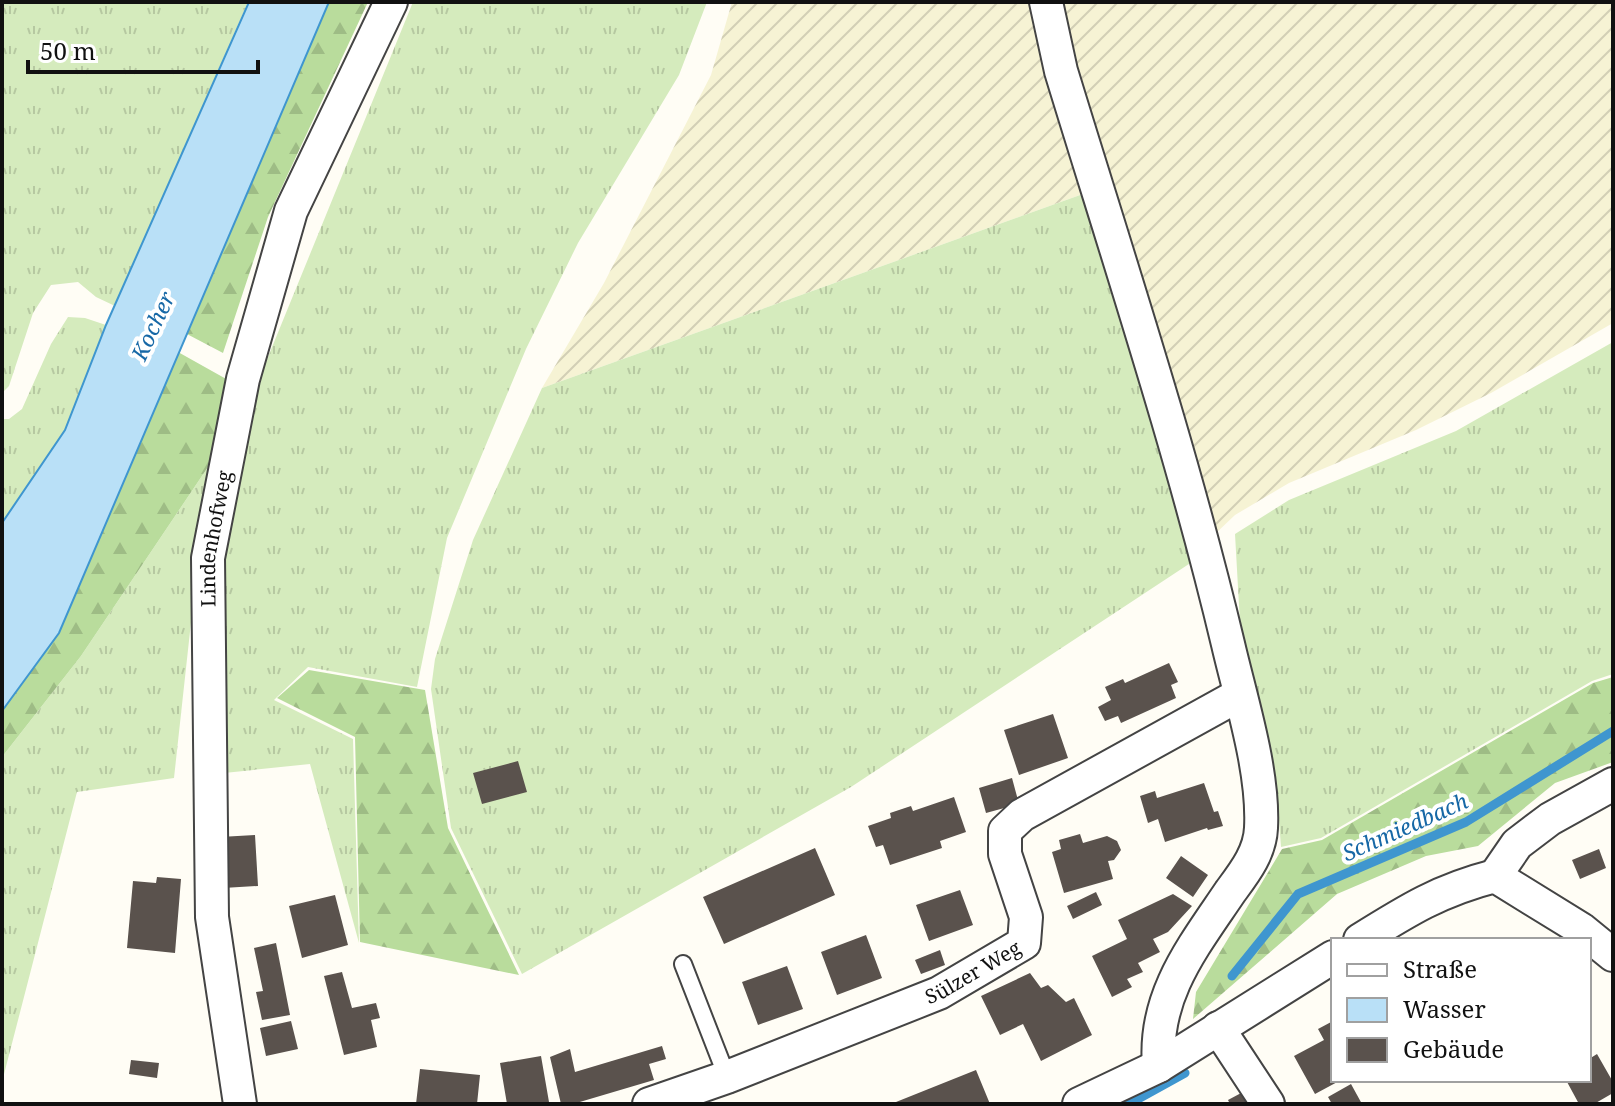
<svg xmlns="http://www.w3.org/2000/svg" width="1615" height="1106" viewBox="0 0 1615 1106" font-family="'Noto Serif',serif">
  <defs>
    <pattern id="farmland-furrows" width="10" height="10" patternUnits="userSpaceOnUse" patternTransform="scale(2)"><rect width="10" height="10" fill="#f6f3d4"/><path d="M-1 1l2-2M0 10L10 0M9 11l2-2" fill="none" stroke="#d2cfb5"/></pattern>
    <pattern id="grass-tufts" width="24" height="20" patternUnits="userSpaceOnUse" patternTransform="scale(2)"><rect width="24" height="20" fill="#d5ebbd"/><path d="M3 7l-1-3M5 7V3M7 7l1-3M15 17l-1-3M17 17v-4M19 17l1-3" fill="none" stroke="#b6c8a1"/></pattern>
    <pattern id="forest-firs" width="22" height="20" patternUnits="userSpaceOnUse" patternTransform="scale(2)"><rect width="22" height="20" fill="#b9dc9c"/><path d="M5 1l3.5 6h-7zM16 11l3.5 6h-7z" fill="#9ebc85"/></pattern>
  </defs>
  <rect width="100%" height="100%" fill="#fffdf5"/>
  <path fill="url(#farmland-furrows)" d="M732,2h302l49,192 -541,194 62,-105 107,-208z
    M1055,2h558v321l-122,70 -75,37 -127,53 -54,32 -21,20z"/>
  <path fill="url(#grass-tufts)" d="M2,2h246l-133,304 -19,-9 -18,-15 -27,3 -18,28 -24,73 -7,7z
    M413,2h294l-28,73 -101,168 -52,106 -79,189 -30,149 -109,-20 -34,33 79,39 6,204 -49,-179 -86,9 -4,-218 39,-176z
    M1083,194l112,366 -344,227 -329,187 -71,-146 -20,-139 4,-30 38,-119 69,-152z
    M68,317l17,1 21,7 -41,105 -63,93v-104h7l13,-10 29,-65z
    M1613,342v332l-21,7 -271,157 -40,9 -4,-54 -37,-170 -5,-89 54,-34 167,-69z
    M208,467l-34,311 -97,14 -75,290v-325l79,-101z"/>
  <path fill="url(#forest-firs)" d="M329,2h39l-100,215 -45,136 -38,-20z
    M178,352l50,28 -20,87 -127,189 -79,101v-46l57,-78z
    M309,670l116,20 23,138 71,147 -159,-33 -5,-205 -78,-39z
    M1613,677v85l-58,21 -77,63 -52,10 -89,38 -144,125 3,-27 86,-143 40,-9 271,-157z"/>
  <path fill="#b9e0f7" stroke="#3f96cf" stroke-width="2" d="M249,2h80l-270,631 -57,78v-188l63,-93 41,-105z"/>
  <g fill="none" stroke-linecap="round" stroke-linejoin="round">
    <path stroke="#3f96cf" stroke-width="9" d="M1232,976l66,-82 168,-72 147,-91
      M1129,1104l56,-31"/>
  </g>
  <path fill="#5a524d" d="M1169,663l9,19 -7,3 5,13 -55,25 -3,-7 -13,5 -7,-14 13,-7 -6,-13 18,-8 2,4z
    M1053,714l15,44 -49,17 -15,-45z
    M518,761l9,31 -45,12 -9,-31z
    M1012,778l7,26 -33,9 -7,-25z
    M1204,783l10,29 4,-1 5,15 -15,4 -1,-2 -42,14 -7,-23 -10,4 -8,-27 15,-5 2,7z
    M954,797l12,35 -26,9 2,7 -52,17 -7,-20 -7,2 -8,-21 23,-8 -1,-5 21,-7 2,5z
    M1080,834l3,9 24,-7 10,5 4,9 -7,10 -6,1 5,18 -49,14 -12,-41 9,-3 -2,-9z
    M255,835l3,51 -35,2 -3,-51z
    M815,848l20,47 -111,49 -21,-47z
    M1599,849l7,19 -26,11 -8,-19z
    M1181,856l27,19 -15,22 -27,-19z
    M157,877l24,2 -6,74 -48,-5 6,-67 23,2z
    M960,890l13,35 -44,16 -13,-36z
    M1096,892l6,13 -29,14 -6,-13z
    M1173,894l19,12 -24,26 -15,7 7,13 -22,11 5,9 -16,7 5,8 -20,10 -20,-41 35,-17 -9,-19z
    M335,895l13,50 -46,13 -13,-52z
    M866,935l16,43 -45,17 -16,-43z
    M276,943l14,72 -28,5 -6,-28 7,-1 -9,-43z
    M940,950l5,15 -24,9 -6,-14z
    M787,966l16,43 -45,16 -16,-43z
    M342,972l10,36 24,-5 4,15 -9,2 6,27 -33,8 -20,-79z
    M1030,973l11,15 7,-3 18,17 8,-4 18,37 -51,26 -18,-37 -23,11 -19,-39z
    M291,1021l7,28 -32,7 -6,-28z
    M1333,1021v59h8l-26,14 -21,-38 30,-16 -6,-11z
    M662,1046l4,13 -17,5 5,16 -81,24h-12l-11,-47 20,-8 5,23z
    M1597,1054l16,28v11l-19,11h-15l-13,-24h23v-21z
    M541,1056l8,46 -42,2 -7,-41z
    M131,1060l28,3 -2,15 -28,-4z
    M420,1069l60,6 -3,29h-61z
    M976,1070l14,34h-99z
    M1351,1084l11,20h-30l-4,-7z
    M1243,1092l7,12h-20l-2,-4z"/>
  <g fill="none" stroke-linecap="round" stroke-linejoin="round">
    <g stroke="#444" stroke-width="20">
      <path id="service" d="M683,964l44,113"/>
    </g>
    <g stroke="#444" stroke-width="36">
      <g id="minor">
        <path d="M1046,2l15,69c58,190 121,380 167,573 13,56 36,127 33,184 -1,25 -17,45 -31,64 -37,55 -77,104 -71,174"/>
        <path d="M1495,876l22,-32 33,-25 63,-35"/>
        <path d="M1360,940c48,-30 80,-50 135,-64l86,53 32,26"/>
        <path d="M1218,1028l50,76"/>
        <path id="s1" d="M240,1104l-28,-187 -4,-359 35,-179 48,-168 100,-209"/>
        <path id="s2" d="M649,1104l78,-27 212,-84 85,-50 2,-26 -21,-63v-23l17,-16 217,-120"/>
        <path d="M1079,1104l80,-38 174,-109"/>
      </g>
    </g>
    <use href="#service" stroke="#fff" stroke-width="16"/>
    <use href="#minor" stroke="#fff" stroke-width="32"/>
  </g>
  <g text-anchor="middle" stroke-width="8" stroke-linejoin="round" paint-order="stroke">
    <g font-size="20" fill="#111" stroke="#fff">
      <text dy="7" stroke="none"><textPath href="#s1" startOffset="568">Lindenhofweg</textPath></text>
      <text dy="7" stroke="none"><textPath href="#s2" startOffset="350">Sülzer Weg</textPath></text>
    </g>
    <g font-size="22" font-style="italic" fill="#1768a6" stroke="#fff">
      <text transform="translate(153 326) rotate(-65)" y="8">Kocher</text>
      <text transform="translate(1405 827) rotate(-24)" y="8">Schmiedbach</text>
    </g>
  </g>
  <rect width="1615" height="1106" fill="none" stroke="#111111" stroke-width="8"/>
  <rect x="1331" y="938" width="260" height="144" fill="#ffffff" stroke="#a0a0a0" stroke-width="2"/>
  <rect x="1347" y="964" width="40" height="12" fill="#ffffff" stroke="#a0a0a0" stroke-width="2"/>
  <text x="1403" y="978" font-size="24" fill="#111111">Straße</text>
  <rect x="1347" y="998" width="40" height="24" fill="#b9e0f7" stroke="#a0a0a0" stroke-width="2"/>
  <text x="1403" y="1018" font-size="24" fill="#111111">Wasser</text>
  <rect x="1347" y="1038" width="40" height="24" fill="#5a524d" stroke="#a0a0a0" stroke-width="2"/>
  <text x="1403" y="1058" font-size="24" fill="#111111">Gebäude</text>
  <path d="M28 60v12h230v-12" fill="none" stroke="#111111" stroke-width="4"/>
  <text x="40" y="60" font-size="24" fill="#111111" stroke="#ffffff" stroke-width="6" paint-order="stroke">50 m</text>
</svg>
